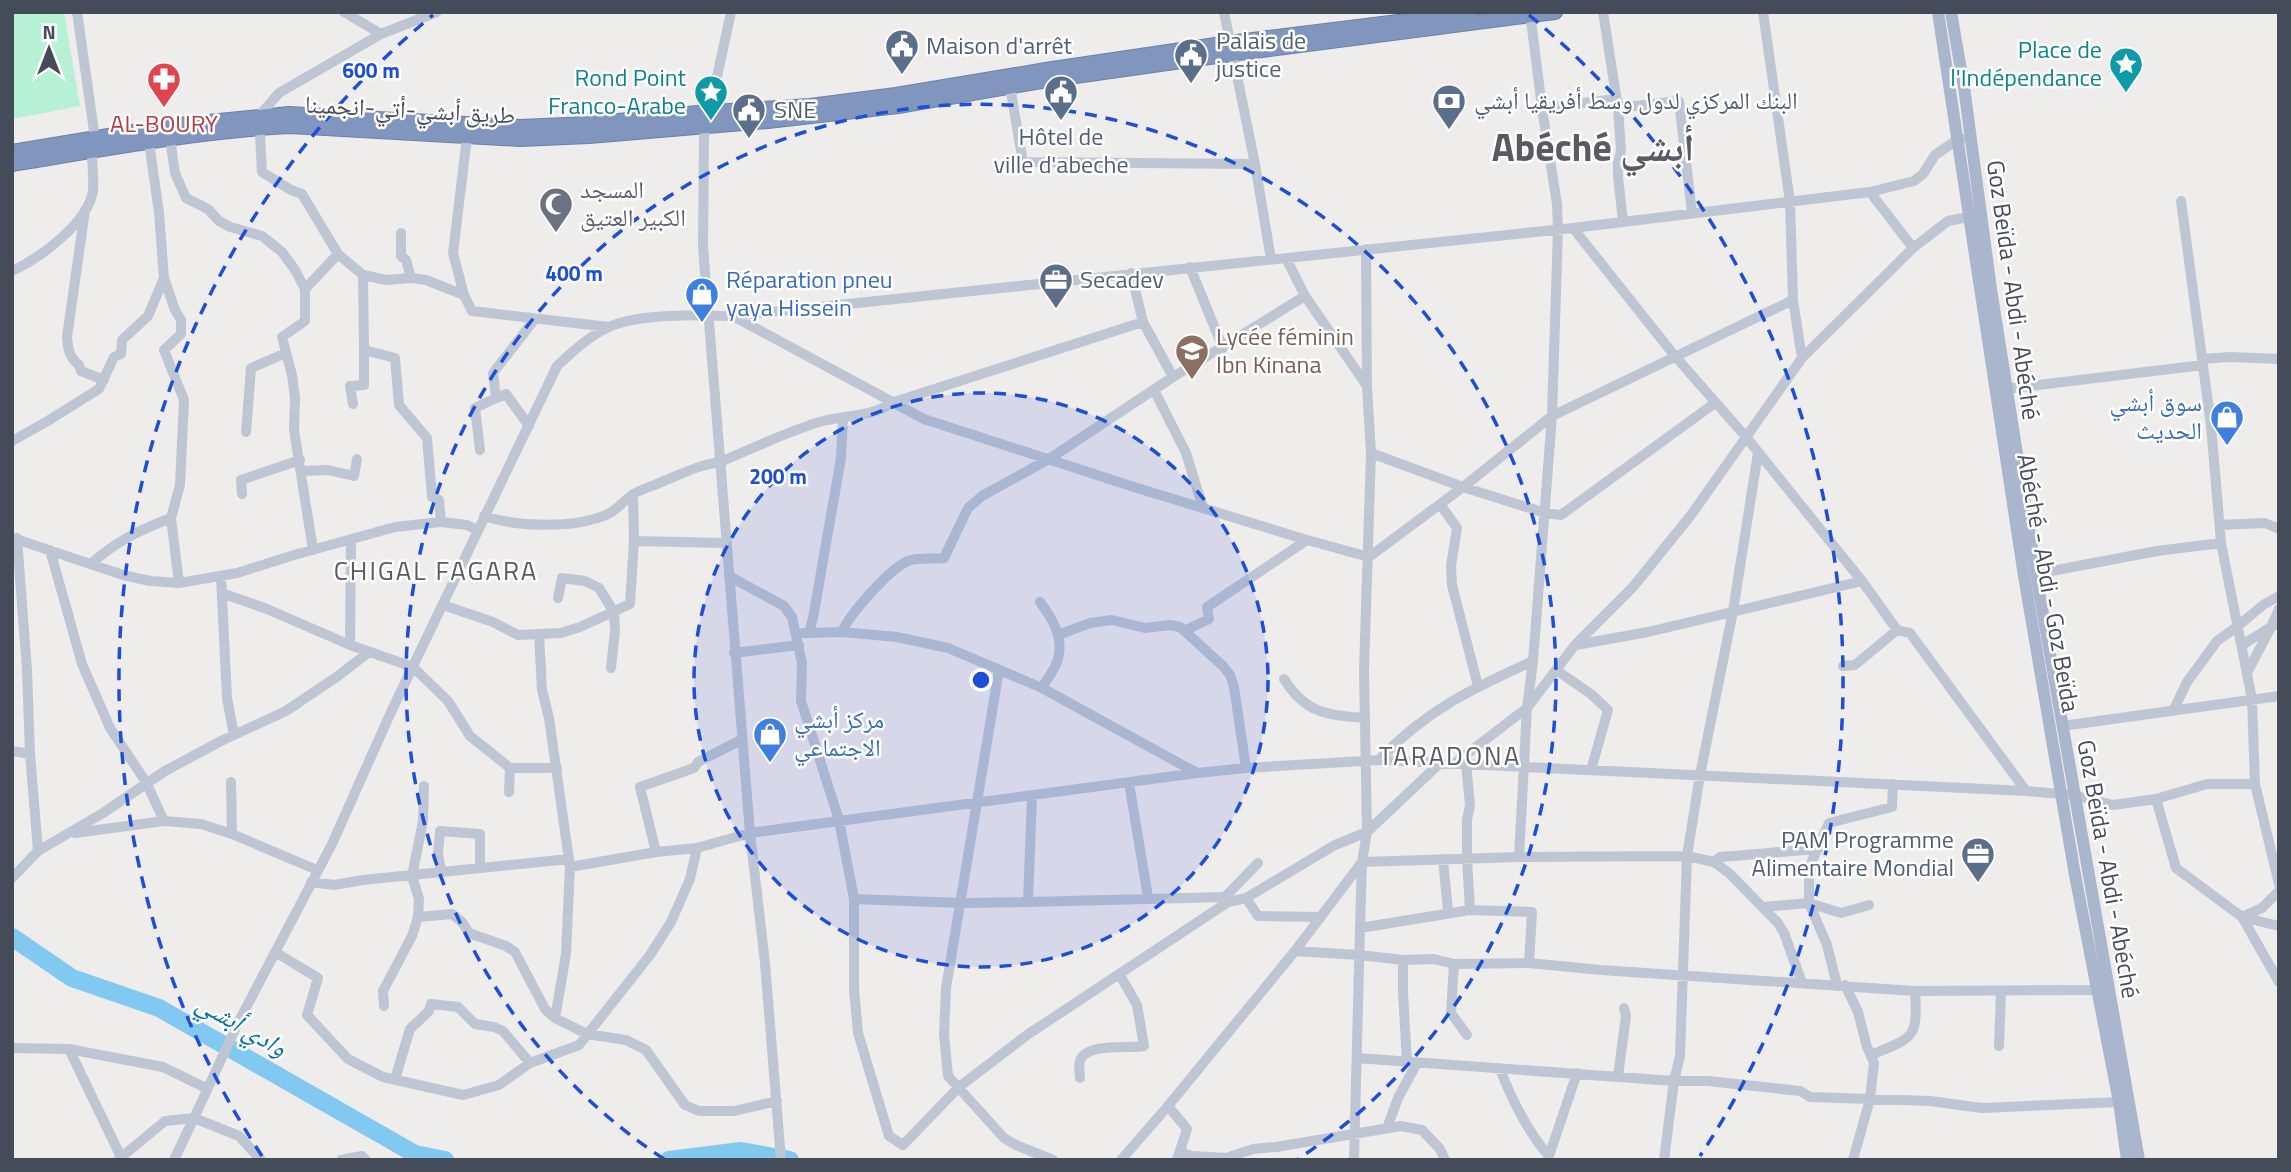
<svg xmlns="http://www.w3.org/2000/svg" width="2291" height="1172" viewBox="0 0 2291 1172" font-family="'Titillium Web','Noto Naskh Arabic',sans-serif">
  <rect width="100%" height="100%" fill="#efecec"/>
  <path fill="#b6f0d5" d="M12,12h52l16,94 -68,13z"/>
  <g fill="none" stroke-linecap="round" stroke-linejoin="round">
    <path stroke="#81c9f0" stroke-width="18" d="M12,937l60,41 87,30 256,146 30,6
      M669,1160l72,-9 49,9"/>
    <g stroke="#6c81aa" stroke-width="16">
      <path id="highway" d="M12,152l157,-26 120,-12 231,13 69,-3 109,-11 112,-7 86,-11 150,-25 183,-27 242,-30
        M12,164c93,-15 184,-33 278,-38l230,13 69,-3 179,-15 130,-15 149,-26 184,-26 324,-42"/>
    </g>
    <path stroke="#bec6d3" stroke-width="10" d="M77,12l18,126
      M344,12l37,22
      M437,12l-56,22 -102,59 -20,23 3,56 29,18 11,4 36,60 25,21 1,75 31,8 4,47 28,33 5,59 7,3 2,22
      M731,12l-27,125 -1,110 47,586 447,-60 49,-5 133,-8 647,31 47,4 40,10 43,-6 20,69 66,49 37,9
      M1224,12l31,152 16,95
      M1603,12l15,96 3,43 -3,12v14l5,44
      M1763,12l27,190 3,98 9,58
      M1009,81l14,81 232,2
      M1542,108l74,-9
      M1618,108l61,-7 13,112
      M170,138l5,35 11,25 22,11 11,12 11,6 32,9 20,16 13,18 10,19v32l-23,16 10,38 3,23 -1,32 19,120
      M149,142l10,71 5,65 11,32 6,10v14l-17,16 20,50 -4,85 -9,33 8,65
      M1870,192l43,56
      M2181,201l30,224 10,118 31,156 3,85 24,100
      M85,210l-18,127c1,12 2,20 12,28l2,6 23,9
      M1573,228l101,127 72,82 116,144 35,49 13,3 116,158
      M401,233v23l5,4 5,18
      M1286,258l19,38 62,90
      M1190,267l33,81
      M12,271c28,-13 76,-48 81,-80 1,-13 -1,-27 -1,-40
      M363,275l23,5 25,-2 15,2 38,15 8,16 137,16
      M305,289l33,-35
      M464,295l-11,-42 14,-116
      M733,316l840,-88 297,-36 44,-11 9,-7 12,-19 22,-15 5,-1
      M1143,322l30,55
      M2202,359l28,-2 49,2
      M2006,389l197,-24
      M1154,390l32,63 17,55
      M353,404l-3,-18 14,-1v-35
      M529,426l-23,-32 -10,4 -3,-25 42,-54
      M246,432l5,-64 35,-15
      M12,441l34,-19 53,-33 15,-32 7,-3 1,-14 26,-24 16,-38
      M480,450l-5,-42 21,-10
      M1371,453l92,34 82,26 16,2 154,-112
      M302,471l26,-1 26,6 3,-17
      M242,494l-1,-14 59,-20
      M1440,504l17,24 -6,38 1,19 26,101
      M484,516c33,11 92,13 124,-2 10,-5 16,-14 26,-20 7,-5 17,-7 25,-11 20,-8 39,-18 61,-21 32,-13 70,-32 103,-41 22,-6 49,-4 68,-18l252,-81 -12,-49
      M2220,525l45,-2 14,6
      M13,538l110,37 27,6 29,2 58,-10 57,-18 101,-28 46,-5 26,3 10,5
      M17,538l10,132 3,84 8,97 65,-38 62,-42 56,-30 65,-30 52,-35 31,-24
      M634,541l92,2
      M50,550l32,114 28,64 36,54 18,39 37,3 31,10 85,36
      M91,564c25,-23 49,-34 80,-46
      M2036,574l121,-23 64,-8
      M729,576l55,30 8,11 10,46 -1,38 38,119 15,79v90l4,44 31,103 14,9 56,-58 68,-52 201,-133 18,-4 89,-53 32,-13 73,-69
      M221,577l6,121 7,37
      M222,593l45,16 83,36 63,22 35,34 22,35 40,32h47
      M558,598l4,-20 23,3 14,7 15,24 1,19 -4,37
      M1040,602c12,16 24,35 18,57 -2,9 -11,20 -16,29
      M443,605l50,17 25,13 43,-2 19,-6 50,-23 4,-63 -1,-47
      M1184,631l25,-12 -2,-12 100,-67
      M842,632c7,-17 51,-68 69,-72 10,-2 22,-1 33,-2l24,-50 14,-12 67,-37 124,-82 132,-81
      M803,633h6l4,-15 28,-160 2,-39
      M809,633l33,-1 55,5 51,11 94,40 155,85
      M539,634l3,56 7,28 21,149 -4,87 -11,64
      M1058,635l32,-12 22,-3 33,8 25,-3 10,2 43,39 7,9 4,12 12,81
      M350,645l1,-106
      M1576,645l72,-13 214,-51
      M2242,645l29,-18 8,-18
      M734,653l65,-8
      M1843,666l12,-1 42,-35
      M999,670l-53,318 -2,46 4,42 56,62 12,7 37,15
      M1556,670l35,24 17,16 -17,60
      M2247,673l24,-46 8,-4
      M1284,679c22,35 43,36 81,39
      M2174,709l13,-27 30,-41 21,-15 25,-21 16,-9
      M2062,726l217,-30
      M12,751l18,3
      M1379,760c47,-50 94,-72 154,-99
      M1455,763l72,-55 48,-63 58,-58 58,-72 111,-157 111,-110 35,-27 25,-5
      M1466,764l4,41 -3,15v39l3,51
      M231,782l1,52
      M1129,783l19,114
      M509,792l1,-24
      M2156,799l51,-15h48
      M75,833l89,-12
      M656,852l-16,-65 54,-19 4,-6 43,-22
      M1519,857l8,-149 6,-47 19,-245 6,-187 -1,-25 -15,-96 -12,-96
      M1443,859l5,53
      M1714,862l6,-5 13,-1 85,-7
      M570,867l86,-15 41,-4 53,-15 15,130 16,197
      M441,872l-3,-19 2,-22 40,3v34
      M12,878l26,-27
      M311,882l23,3 29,-5 206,-21
      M2279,891l-17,17 -20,9 37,65
      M1225,897l33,-34
      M1246,898l12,18 62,1
      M854,899l106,4 68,-1 197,-5 3,5
      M1028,902l4,-106
      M1763,907l46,-4 32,10 28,-8
      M418,917l34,-3 10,8 7,11 37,13 9,6 30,57 10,9 32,16 39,6 20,10 39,55 14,6h35l43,-10
      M1360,928l110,-18 62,2 -3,51
      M1295,951l64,4 44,5 31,-1 20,5 75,-1 72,7 314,21 182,-1
      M275,952l43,26 -11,37 41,44 35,18 80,18 36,-10 31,-22 49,-18 71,-90 21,-33 19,-43 7,-31
      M1403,960v32l4,70
      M1454,964l-3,49 16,22
      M1837,985l-10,-40 -18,-42v-24l3,-18 17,-38 63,-16 1,-23
      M1845,985l13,27 9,35 7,16 -4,36 -17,61
      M384,1006l-1,-15 29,-55 6,-19 1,-18 -7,-23 11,-55 1,-35
      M1999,1046l2,-54
      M12,1048l57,1 94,18 43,21
      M69,1049l52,108
      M1871,1055c43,-18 47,-16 44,-64
      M1357,1058l317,23h34l92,10 10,6 120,4 52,7 137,-6
      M1500,1069c12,31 27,62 49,87
      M1618,1076l8,-60 -2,-8
      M1080,1078c0,-5 -2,-12 0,-17 6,-19 50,-12 64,-15l-7,-41 -17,-30
      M395,1079l15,-50 19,-18 2,-7 27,3 17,17 19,3 9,4 27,32
      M1168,1106l19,23 -10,31
      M1387,1128l11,-30 19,-35
      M1180,1152l12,4 34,2 27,-9 23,-2 125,-21 21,4 18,19 5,11
      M1548,1159l29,-86
      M118,1160l47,-39 29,-3
      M174,1160l20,-42
      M261,1160l-22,-24 -45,-18 44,-95 94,-179 59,-132 166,-346c15,-14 32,-30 52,-39 29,-14 91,-12 124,-11l191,103 210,68 173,53 62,17 94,-70 89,-71 241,-116
      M341,1160l21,-4 4,4
      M1121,1160l47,-54 127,-155 67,-89 157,-5 168,-1 27,6 15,11 49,50 6,10 18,50
      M1354,1160l6,-232 2,-66 5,-30 -3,-162 7,-217 -4,-66 -1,-138
      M1664,1160l10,-79 6,-25 7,-200 13,-81 33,-164 25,-158"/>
    <path stroke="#aab6cd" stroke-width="12" d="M1938,12l86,564 51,299 44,227 8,58
      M1951,12l13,75 27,202 45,285 103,586"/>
    <use href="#highway" stroke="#8096be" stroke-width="14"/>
  </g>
  <circle cx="981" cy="680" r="287" fill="#1d4ed8" fill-opacity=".12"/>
  <g fill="none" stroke="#1d4ed8" stroke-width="3.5" stroke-dasharray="12 9">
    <circle cx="981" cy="680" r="287"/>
    <path d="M664 1159A575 575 0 1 1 1298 1159"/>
    <path d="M262 1156A862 862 0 0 1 433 15M1529 15A862 862 0 0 1 1700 1156"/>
  </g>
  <defs>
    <g id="civic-pin" transform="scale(1.75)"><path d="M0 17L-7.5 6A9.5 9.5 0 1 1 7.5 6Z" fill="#5c6f8a" stroke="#fff"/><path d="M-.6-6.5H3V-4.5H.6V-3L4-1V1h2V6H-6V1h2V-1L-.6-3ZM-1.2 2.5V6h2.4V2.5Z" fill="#fff"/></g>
    <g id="sight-pin" transform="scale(1.75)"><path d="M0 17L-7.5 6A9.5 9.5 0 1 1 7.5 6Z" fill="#0f9aa8" stroke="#fff"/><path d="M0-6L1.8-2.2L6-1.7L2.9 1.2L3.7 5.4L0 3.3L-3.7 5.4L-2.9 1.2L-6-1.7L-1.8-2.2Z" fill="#fff"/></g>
    <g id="pharmacy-pin" transform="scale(1.75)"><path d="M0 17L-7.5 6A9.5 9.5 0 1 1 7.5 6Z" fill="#e0444e" stroke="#fff"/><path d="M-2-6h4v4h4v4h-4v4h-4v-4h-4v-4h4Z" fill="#fff"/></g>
    <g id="bank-pin" transform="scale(1.75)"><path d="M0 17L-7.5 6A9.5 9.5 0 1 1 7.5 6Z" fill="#5c6f8a" stroke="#fff"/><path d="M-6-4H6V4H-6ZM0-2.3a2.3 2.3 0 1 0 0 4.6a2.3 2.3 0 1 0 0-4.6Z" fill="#fff"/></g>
    <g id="mosque-pin" transform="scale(1.75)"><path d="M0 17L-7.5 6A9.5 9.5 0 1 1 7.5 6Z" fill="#6b7280" stroke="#fff"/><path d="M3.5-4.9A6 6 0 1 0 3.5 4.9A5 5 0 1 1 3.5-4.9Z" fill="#fff"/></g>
    <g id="office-pin" transform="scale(1.75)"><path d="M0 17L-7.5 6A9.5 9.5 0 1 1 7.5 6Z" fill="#5c6f8a" stroke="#fff"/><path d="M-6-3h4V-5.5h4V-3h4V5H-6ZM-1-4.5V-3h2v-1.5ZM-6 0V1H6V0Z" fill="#fff"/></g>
    <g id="shop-pin" transform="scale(1.75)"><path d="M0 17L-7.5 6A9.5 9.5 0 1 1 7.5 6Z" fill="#3f7fe0" stroke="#fff"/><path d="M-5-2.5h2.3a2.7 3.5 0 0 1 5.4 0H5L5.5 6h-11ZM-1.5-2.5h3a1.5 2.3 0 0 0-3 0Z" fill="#fff"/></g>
    <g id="school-pin" transform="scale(1.75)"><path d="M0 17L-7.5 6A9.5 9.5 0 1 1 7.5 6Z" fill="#8d6e63" stroke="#fff"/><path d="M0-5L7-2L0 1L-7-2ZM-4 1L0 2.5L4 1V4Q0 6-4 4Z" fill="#fff"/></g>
  </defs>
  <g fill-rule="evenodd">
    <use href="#civic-pin" x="902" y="46"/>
    <use href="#civic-pin" x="1191" y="55"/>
    <use href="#sight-pin" x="2126" y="64"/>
    <use href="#pharmacy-pin" x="164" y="79"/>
    <use href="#sight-pin" x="711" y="92"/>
    <use href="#civic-pin" x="1061" y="92"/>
    <use href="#bank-pin" x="1449" y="101"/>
    <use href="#civic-pin" x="749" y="110"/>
    <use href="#mosque-pin" x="556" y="204"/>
    <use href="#office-pin" x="1056" y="280"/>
    <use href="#shop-pin" x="702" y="294"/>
    <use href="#school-pin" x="1192" y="351"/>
    <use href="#shop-pin" x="2227" y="417"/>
    <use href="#shop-pin" x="770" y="734"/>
    <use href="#office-pin" x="1978" y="854"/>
  </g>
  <g text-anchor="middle" stroke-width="5" stroke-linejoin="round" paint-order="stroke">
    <g font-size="24" fill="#4e5e75" stroke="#fff" text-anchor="start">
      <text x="1216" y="49">Palais de<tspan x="1216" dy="28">justice</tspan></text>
      <text x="926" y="54">Maison d'arrêt</text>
      <text x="1474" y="109">البنك المركزي لدول وسط أفريقيا أبشي</text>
      <text x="774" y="118">SNE</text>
      <text x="1061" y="145" text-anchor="middle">Hôtel de<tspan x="1061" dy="28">ville d'abeche</tspan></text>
      <text x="1080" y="288">Secadev</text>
      <text x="1954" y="848" text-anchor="end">PAM Programme<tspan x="1954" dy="28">Alimentaire Mondial</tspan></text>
    </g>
    <g font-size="24" fill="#0d838f" stroke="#fff" text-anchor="end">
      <text x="2102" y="58">Place de<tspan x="2102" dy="28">l'Indépendance</tspan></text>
      <text x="686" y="86">Rond Point<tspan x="686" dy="28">Franco-Arabe</tspan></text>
    </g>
    <g font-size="24" fill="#444c5a" stroke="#fff">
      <text transform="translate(410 110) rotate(3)" y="8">طريق أبشي-أتي-انجمينا</text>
      <text transform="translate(2013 290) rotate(82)" y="8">Goz Beïda - Abdi - Abéché</text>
      <text transform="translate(2048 583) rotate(80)" y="8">Abéché - Abdi - Goz Beïda</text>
      <text transform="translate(2108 869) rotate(80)" y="8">Goz Beïda - Abdi - Abéché</text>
    </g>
    <g font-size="24" fill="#be3a42" stroke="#fff">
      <text x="164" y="132">AL-BOURY</text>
    </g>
    <g font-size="24" fill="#5b616d" stroke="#fff" text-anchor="start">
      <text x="580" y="198">المسجد<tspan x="580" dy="28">الكبير العتيق</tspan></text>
    </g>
    <g font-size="24" fill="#366cbe" stroke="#fff" text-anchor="start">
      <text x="726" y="288">Réparation pneu<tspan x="726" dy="28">yaya Hissein</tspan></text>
      <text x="2202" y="411" text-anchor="end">سوق أبشي<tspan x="2202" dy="28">الحديث</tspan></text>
      <text x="794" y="728">مركز أبشي<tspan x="794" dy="28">الاجتماعي</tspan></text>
    </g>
    <g font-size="24" fill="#785e54" stroke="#fff" text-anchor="start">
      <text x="1216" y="345">Lycée féminin<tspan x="1216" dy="28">Ibn Kinana</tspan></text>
    </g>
    <g font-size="26" letter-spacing="2" fill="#585b61" stroke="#fff">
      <text x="436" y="580">CHIGAL FAGARA</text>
      <text x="1450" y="765">TARADONA</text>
    </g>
    <g font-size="26" font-style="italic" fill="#0571ac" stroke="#fff">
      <text transform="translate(242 1025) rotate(30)" y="9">وادي أبشي</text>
    </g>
    <g font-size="38" font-weight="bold" fill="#585b61" stroke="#fff">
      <text x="1593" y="161">Abéché أبشي</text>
    </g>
  </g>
  <circle cx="981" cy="680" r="10" fill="#1d4ed8" stroke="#fff" stroke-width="3.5"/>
  <g font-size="21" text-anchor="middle" font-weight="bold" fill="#1d4ed8" stroke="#fff" stroke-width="5" stroke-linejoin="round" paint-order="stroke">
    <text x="371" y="78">600 m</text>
    <text x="574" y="281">400 m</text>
    <text x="778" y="484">200 m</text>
  </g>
  <rect width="2291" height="1172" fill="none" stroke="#444c5a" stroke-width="28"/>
  <g transform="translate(49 49)" stroke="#ffffff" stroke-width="5" paint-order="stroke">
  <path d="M0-5L12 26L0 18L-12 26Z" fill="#444c5a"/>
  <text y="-10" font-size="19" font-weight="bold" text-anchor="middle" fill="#444c5a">N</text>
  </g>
</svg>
